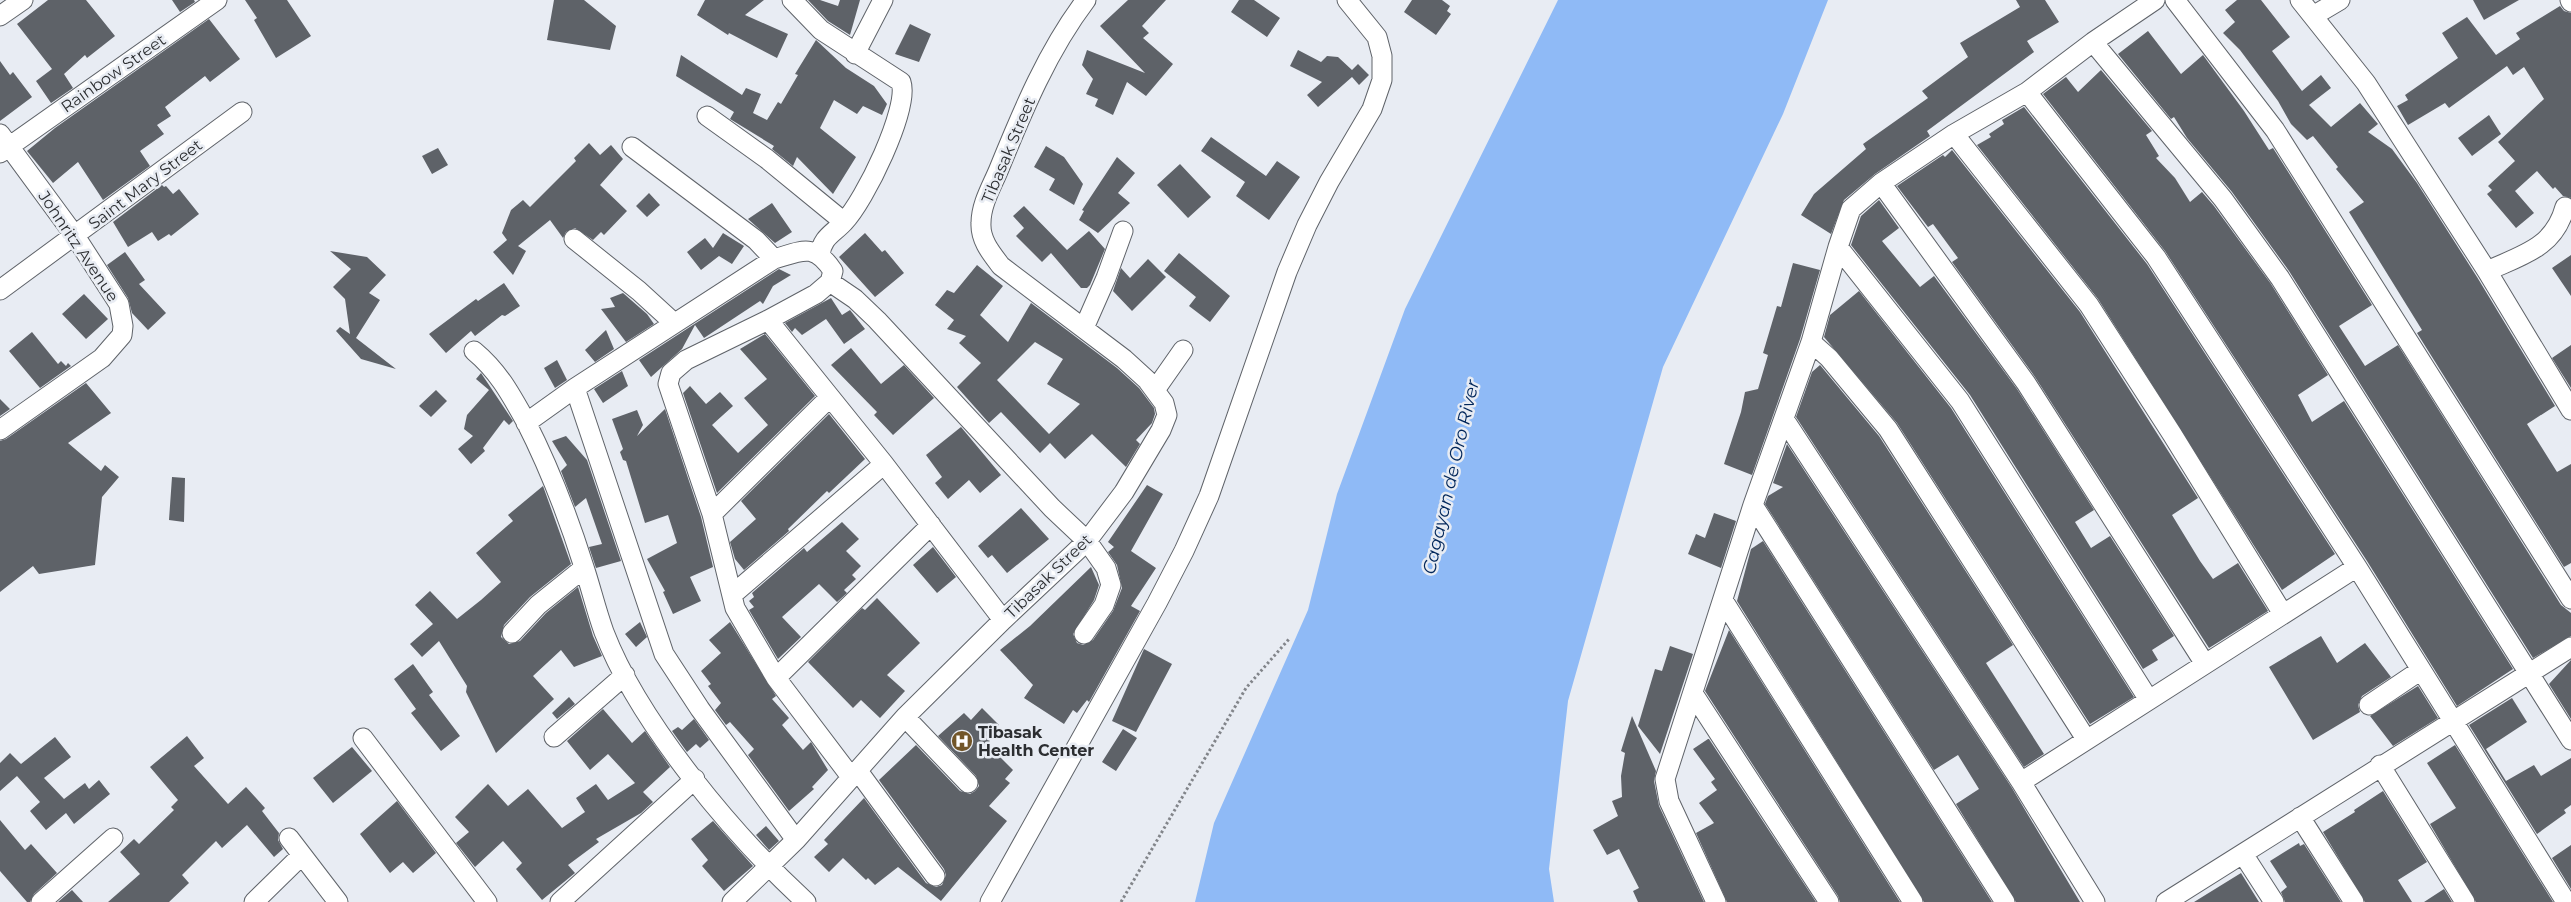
<svg xmlns="http://www.w3.org/2000/svg" width="2571" height="902" viewBox="0 0 2571 902" font-family="Montserrat,sans-serif">
  <rect width="100%" height="100%" fill="#e8ecf3"/>
  <path fill="#8fbaf6" d="M1558,0h270l-45,114 -120,253 -95,334 -19,168 5,33h-359l19,-79 94,-213 29,-116 68,-185z"/>
  <path fill="#5e6268" fill-rule="evenodd" d="M48,0h38l29,36 -28,22 -2,-3 -21,19 9,14 -22,15 -15,-22 16,-12 -35,-45z
    M172,0h22l1,2 -15,10z
    M245,0h42l24,36 -35,22 -22,-38 3,-2z
    M554,0h30l32,26 -6,24 -63,-10z
    M705,0h59l-19,15 43,19 -11,24 -48,-25 -1,2 -31,-20z
    M808,0h12l18,6 2,-6h20l-10,35 -22,-14z
    M1128,0h38l-24,26 7,7 -6,5 30,26 -27,32 -19,-14 -14,33 -18,-9 3,-7 -12,-5 7,-15 -11,-14 5,-15 58,23 -45,-47z
    M1239,0h15l26,18 -13,19 -36,-25z
    M1412,0h30l8,6 -3,5 4,3 -15,21 -32,-23z
    M2016,0h29l14,22 -32,19 7,11 -107,79 3,5 -55,38 -31,26 -13,34 -30,-19 13,-21 52,-45 -3,-5 65,-46 -6,-7 46,-34 -8,-14 60,-36z
    M2237,0h24l29,37 -18,14 30,40 19,-16 10,13 -22,17 22,22 29,-24 18,21 -10,8 24,17 25,34 60,94 78,129 -28,18 30,48 14,-8v99l-7,4 -147,-234 5,-3 -73,-118 15,-10 -28,-33 2,-2 -25,-31 -6,4 -16,-16 -13,-23 -38,-51 -17,-17 12,-11 -10,-12z
    M2473,0h46l-35,20z
    M2560,6l4,5 7,2v185l-8,-2 -8,-9 -2,2 -16,-18 -22,20 19,22 -18,15 -29,-34 5,-4 -4,-4 27,-25 -17,-19 46,-43 -20,-32 -11,8 -6,-9 -58,42 -4,-5 -37,22 -11,-19 11,-6 -3,-5 53,-37 -16,-25 25,-16 29,38 24,-16 -4,-6z
    M209,19l31,40 -30,23 -5,-6 -40,31 6,9 -14,9 7,9 -24,17 10,15 -47,34 -25,-38 -25,21 -26,-32 28,-23z
    M910,24l21,10 -12,28 -24,-8z
    M2148,31l33,43 22,-19 41,56 25,39 4,-2 99,157 -33,21 26,40 33,-21 163,260 10,8v23l-38,22 -244,-387 -57,-79 -45,-54 -13,-21 -3,2 -53,-65z
    M816,40l30,28 28,18 13,18 -5,11 -19,-9 -6,8 -23,-14 -14,28 36,29 -23,37 -36,-37 -4,9 -21,-17 2,-3 -44,-27 4,-7 -58,-36 5,-21 61,40 4,-7 15,6 -8,19 14,7 11,-18 3,2 17,-29 -3,-1z
    M1298,50l23,12 6,-6 11,1 14,13 6,-6 11,11 -10,10 -7,-8 -34,30 -11,-12 15,-13 -32,-16z
    M0,61l10,14 3,-3 19,25 -32,24z
    M2101,70l51,61 -6,4 13,21 -3,2 19,20 15,24 12,-10 12,14 57,78 57,91 -30,20 14,27 32,-21 169,268 -56,37 -90,-145 -202,-310 -122,-157 23,-17 12,15z
    M2024,107l123,157 188,290 -53,36 -184,-291 -121,-154 14,-8 -2,-3 15,-10 -2,-4z
    M2489,115l12,19 -29,22 -14,-18z
    M1211,137l55,39 11,-15 23,16 -31,43 -33,-24 9,-14 -44,-31z
    M589,143l11,12 11,-10 12,14 -23,26 27,26 -23,24 -3,-3 -8,8 -18,-12 -9,4 -3,6 -13,-18 -32,26 8,5 -13,24 -20,-23 14,-12 -5,-7 9,-23 12,-10 7,7 46,-46 -2,-3z
    M1046,146l18,11 19,27 -9,21 -25,-15 6,-11 -21,-12z
    M438,148l10,17 -16,9 -10,-18z
    M1952,150l128,162 118,186 -26,17 28,46 13,18 25,-16 30,48 -59,37 -174,-271 -83,-115 6,-4 -25,-34 -5,3 -31,-41 46,-31 2,2z
    M1117,157l18,16 -17,20 12,10 -32,30 -19,-13 5,-9 -2,-1z
    M1180,164l31,33 -23,21 -31,-33z
    M162,185l2,2 2,-1 7,8 6,-5 20,25 -28,22 -2,-2 -11,7 -6,-9 -24,15 -15,-25z
    M649,193l11,12 -13,12 -11,-11z
    M1879,200l20,28 -17,13 38,46 14,-11 83,113 77,121 -19,12 16,26 19,-12 64,100 -22,14 6,10 -15,9 -173,-274 -119,-150 10,-29z
    M772,203l20,29 -17,11 -27,-24z
    M1024,206l43,44 22,-19 16,18 -15,36 -3,3h-6l-30,-35 -9,9 -26,-26 8,-8 -11,-12z
    M723,233l21,13 -12,18 -13,-8 -18,14 -14,-18 18,-14 8,10z
    M865,233l17,19 3,-2 19,23 -29,24 -36,-40z
    M330,251l37,6 19,18 -17,18 11,7 -24,38 40,31 -35,-10 -25,-28 4,-4 10,7 -5,-35 -12,-12 18,-18z
    M125,252l20,28 -6,4 27,29 -18,17 -16,-17 -4,-15 -21,-33z
    M1179,253l51,43 -20,26 -21,-16 7,-9 -32,-26z
    M2571,255v41l-19,-28z
    M1148,259l18,18 -34,34 -19,-20 8,-23 9,10z
    M1793,263l27,7 -20,69 -48,136 -28,-11 17,-52 4,-20 13,-3 10,-34 -5,-2 14,-47 4,1z
    M977,265l26,21 -23,29 28,27 23,-39 86,65 22,20 15,20 1,6 -3,9 -16,17 4,4 -14,23 -34,-33 -27,25 -15,-16 -10,10 -39,-41 -12,11 -32,-36 24,-24 -22,-20 7,-7 -19,-7 7,-9 -19,-15 12,-15 7,3zM1035,342l28,17 -16,25 33,20 -31,30 -52,-54z
    M779,269l12,6 -18,11 -10,18 -3,-3 -56,37 -9,-13 -13,24 -31,28 -12,-17z
    M504,283l16,23 -15,10 -3,-1 -27,21 -4,-5 -25,22 -17,-19 47,-35 2,2z
    M1859,291l92,117 183,289 -44,27 -193,-301 -73,-86 6,-22z
    M623,293l24,21 7,10 -28,18 -25,-33 14,-2 -5,-9z
    M84,294l24,25 -22,20 -24,-25z
    M831,298l11,17 8,-5 15,19 -21,15 -18,-25 -24,16 -7,-7 -3,4 -7,-9z
    M606,330l8,19 -19,13 -10,-12z
    M32,332l26,32 3,-3 5,5 2,-3 3,3 -31,22 -31,-37z
    M765,334l50,62 -98,97 -34,-100 7,-7 16,18 14,-12 13,14 -21,19 26,28 30,-28 -24,-27 23,-19 -27,-30z
    M2571,345v43l-19,-30z
    M851,348l30,36 23,-19 30,33 -41,37 -19,-20 3,-3 -46,-47z
    M557,360l10,20 -12,8 -11,-20z
    M1820,365l59,71 134,209 -27,18 58,91 -20,13 -228,-350 16,-45z
    M622,371l6,15 -25,17 -9,-14z
    M481,373l32,48 -4,4 -5,-5 -21,28 2,3 -14,13 -13,-15 15,-13 -9,-7 3,-14 22,-25 -13,-11z
    M86,383l25,30 -43,30 33,28 4,-6 14,12 -17,20 -7,68 -56,9 -6,-8 -33,26v-151l6,-2z
    M436,390l11,11 -16,16 -12,-11z
    M0,399l10,10 -10,7z
    M665,409l36,108 12,50 -23,10 11,24 -28,13 -10,-22 2,-1 -18,-32 30,-16 -9,-28 -23,8 -19,-62 -3,-1 -3,-8 3,-3 -11,-30 25,-9 6,15 -6,11z
    M829,414l36,45 -36,34 -2,-2 -39,38 1,2 -45,39 -9,-11 -5,-17 26,-23 -15,-18z
    M961,427l40,48 -21,18 -11,-13 -21,19 -13,-16 7,-6 -16,-22z
    M566,436l21,24 34,101 -25,7 -7,-21 13,-3 -16,-46 -11,9 -14,-36 6,-6 -15,-24z
    M1787,444l225,344 68,114h-64l-60,-98 23,-15 -21,-34 -24,15 -169,-266 3,-8 15,-9 -10,-4z
    M172,477l13,1 -1,44 -15,-2z
    M1147,485l16,9 -32,57 25,17 -25,38 9,5 -51,91 -2,-2 -10,13 -4,-3 -9,14 -40,-26 9,-13 -33,-35 30,-24 61,-59 8,18 -5,15 -21,34 4,9 6,2 10,-5 20,-29 9,-23 -5,-23 -9,-13 6,-5 -6,-5z
    M543,486l28,78 -41,33 -26,28 -3,12 8,7 11,-3 26,-28 32,-26 15,49 9,20 -28,11 -13,-17 -28,26 21,23 -58,54 -30,-61 1,-6 -28,-45 -17,16 -12,-13 23,-20 -18,-19 15,-14 27,28 24,-19 20,-18 -25,-29 37,-32 -5,-6z
    M1021,508l28,31 -42,34 -15,-18 -4,3 -10,-12z
    M1714,513l22,8 -15,47 -33,-14 8,-20 9,4z
    M842,522l17,17 -13,12 15,15 -9,9 4,4 -12,11 3,3 -10,9 -18,-18 -37,33 19,20 -23,22 -29,-49 5,-3 -5,-6 5,-4 -2,-4 52,-45 3,4z
    M1763,541l229,361h-68l-187,-301 14,-52z
    M933,547l23,30 -19,16 -24,-28z
    M877,598l43,45 -33,32 18,16 -25,27 -19,-18 -8,8 -45,-46 54,-54 3,2z
    M640,622l7,15 -11,10 -11,-13z
    M730,622l46,74 -4,3 17,19 -7,7 21,25 8,-8 17,28 -16,17 2,2 -25,22 -41,-56 6,-6 -24,-27 -4,3 -11,-15 6,-7 -13,-17 3,-2 -10,-13 20,-18 -12,-13z
    M1729,630l171,272h-60l-2,-6 -133,-205z
    M2321,636l16,27 28,-20 26,34 -29,19 -4,9 2,7 -47,28 -44,-73z
    M1670,646l23,8 -33,100 -22,-28 17,-57 7,2z
    M1144,649l28,15 -36,68 -24,-11z
    M2571,660v59l-22,-35z
    M413,664l20,28 -4,3 31,41 -19,15 -30,-38 5,-4 -22,-30z
    M2418,686l20,32 -45,28 -23,-30z
    M569,697l6,7 -18,15 -5,-6z
    M2512,698l15,24 -41,27 20,32 28,-16 7,11 30,-18v47l-7,5 2,3 -29,21 -68,-109z
    M982,708l17,17 -13,12 4,4 -3,3 26,26 -8,9 5,4 -21,23 18,15 -66,80 -43,-34 -23,18 -7,-7 -2,2 -23,-22 -14,14 -15,-15 14,-13 -4,-4 40,-42 62,85 10,4 6,-2 4,-10 -2,-6 -65,-89 37,-35 44,46 10,3 5,-3 4,-5 -3,-10 -38,-40 26,-23 7,7z
    M603,709l29,34 13,-12 25,36 -27,25 10,10 -12,11 -45,26 3,3 -31,23 7,8 -33,27 -26,-31 6,-6 -19,-22 -28,26 -19,-24 13,-11 -14,-15 33,-33 20,22 20,-17 34,39 23,-16 -9,-14 20,-14 12,16 27,-17 -27,-29 -18,16 -23,-29z
    M1632,716l24,55 -2,10 5,25 45,96h-66l-5,-11 6,-3 -20,-39 -12,6 -14,-25 25,-14 -6,-15 10,-4 -1,-21 4,-23 -4,-2z
    M694,719l15,21 -9,8 -4,-4 -9,8 -15,-21 6,-4 4,3z
    M1123,729l14,9 -21,33 -14,-9z
    M187,736l17,22 -10,8 34,38 18,-17 19,21 -3,3 17,22 -1,7 5,9 -9,8 -27,-32 -25,23 -6,-7 -34,34 7,8 -20,19h-61l32,-28 -20,-22 14,-13 5,5 35,-34 -3,-3 7,-7 -28,-33z
    M55,737l16,20 -27,21 20,21 21,-16 4,6 10,-9 11,14 -36,30 -8,-11 -20,17 -16,-19 10,-9 -23,-26 -17,15v-28l10,-10 11,11z
    M1708,739h1l107,163h-89l-31,-69 18,-10 -15,-20 18,-13 -6,-8 4,-3 -22,-30z
    M2455,745l98,157h-77l-46,-78 26,-16 -29,-45z
    M352,747l20,24 -39,32 -20,-25z
    M2383,791l44,71 -29,18 14,22h-47l-42,-70 32,-20 -1,-2z
    M397,801l39,52 -23,20 -10,-11 -13,11 -30,-39z
    M0,820l25,30 6,-6 26,29 -23,21 -4,8h-3l-27,-31z
    M713,821l40,45 -29,25 -22,-25 6,-6 -17,-21z
    M766,826l13,15 -10,9 -13,-15z
    M2299,843l1,3 4,-2 37,58h-56l-4,-10 6,-5 -17,-26z
    M2571,845v44l-19,-31z
    M2241,873l18,29h-65z
    M2444,889l8,13h-28z
    M72,890l11,12h-25z"/>
  <g fill="none" stroke-linecap="round" stroke-linejoin="round">
    <g stroke="#5f6369" stroke-width="21">
      <path id="minor" d="M792,0l29,30 80,52c9,26 -37,120 -57,140 -11,12 -22,15 -24,33
        M2175,0l100,130 296,469
        M2300,0l66,83 121,188 84,139
        M2570,0l1,2
        M0,16l23,-16
        M2313,16l27,-16
        M2093,42l130,157 57,79 291,462
        M855,54l28,-54
        M2027,92l129,165 201,310 209,335
        M707,116l60,43 77,63
        M0,134l75,102 44,68 4,22 -1,9 -20,23 -102,72
        M1954,134l135,171 83,129 111,180
        M632,147l124,93 18,19c28,-8 40,-17 59,12l-3,11 25,17 22,21 175,188 35,33 19,27 5,17 -7,20 -20,29
        M0,153l217,-153
        M1881,183l145,200 179,281
        M574,239l65,52 35,32
        M1838,247l122,154 189,299
        M2487,271c35,-16 67,-23 78,-64
        M830,282l-14,12 -48,26 -82,40 -15,13 -3,11 44,130 23,94 41,70 75,99
        M0,290l242,-178
        M768,320l116,144 119,156
        M1084,328l22,-50 17,-47
        M1811,342l18,16 59,71 198,310
        M474,351c24,20 36,42 51,69 24,47 43,96 59,147 7,21 12,43 20,65 35,91 130,204 202,270
        M575,388l89,266 36,55 96,131
        M1155,390l28,-40
        M1784,419l237,363 74,120
        M526,423l49,-35 199,-129
        M1753,505l252,397
        M712,514l118,-117
        M732,595l152,-131
        M1723,600l190,302
        M512,633l26,-28 46,-37
        M776,678l155,-153
        M1694,695l135,207
        M2369,705l52,-35
        M905,717l63,66
        M554,737l71,-62
        M363,738l124,164
        M2380,765l85,137
        M858,771l77,105
        M2021,782l336,-215
        M2300,817l54,85
        M289,838l49,64
        M2243,854l31,48
        M41,902l72,-64
        M254,902l48,-47
        M560,902l135,-123
        M732,902l64,-62 109,-123 98,-97 84,-79 37,-49 37,-62 6,-15 -3,-12 -17,-23 -23,-21 -123,-93c-10,-13 -21,-26 -20,-43 0,-19 11,-37 18,-54 24,-59 49,-119 87,-169
        M990,902l167,-299 27,-52 25,-55 78,-224 20,-47 22,-43 43,-73 10,-29v-24l-5,-19 -30,-37
        M1716,902l-47,-101 -4,-22 88,-274 58,-163 27,-95 13,-38 30,-26 73,-49 73,-42 66,-50 62,-42
        M2166,902l405,-255"/>
    </g>
    <path stroke="#82858a" stroke-width="3" stroke-dasharray="2.5 2.5" stroke-linecap="butt" d="M1121,902l125,-214 43,-49"/>
    <use href="#minor" stroke="#fff" stroke-width="19"/>
  </g>
  <defs>
    <g id="hospital-disc" transform="scale(1.125)"><circle r="9.5" fill="#725629" stroke="#e8ecf3"/><path d="M-5-5h3v3.5h4V-5h3V5h-3V1.5h-4V5h-3Z" fill="#fff"/></g>
  </defs>
  <g fill-rule="evenodd">
    <use href="#hospital-disc" x="962" y="741"/>
  </g>
  <g text-anchor="middle" stroke-width="5" stroke-linejoin="round" paint-order="stroke">
    <g font-size="16" fill="#2c2e31" stroke="#e8ecf3">
      <text transform="translate(113 73) rotate(-35)" y="6">Rainbow Street</text>
      <text transform="translate(1008 150) rotate(-67)" y="6">Tibasak Street</text>
      <text transform="translate(145 184) rotate(-37)" y="6">Saint Mary Street</text>
      <text transform="translate(79 246) rotate(56)" y="6">Johnritz Avenue</text>
      <text transform="translate(1048 576) rotate(-44)" y="6">Tibasak Street</text>
    </g>
    <g font-size="16" font-weight="bold" fill="#2c2e31" stroke="#e8ecf3" text-anchor="start">
      <text x="978" y="738">Tibasak<tspan x="978" dy="18">Health Center</tspan></text>
    </g>
    <g font-size="18" font-style="italic" fill="#00265a" stroke="#e8ecf3">
      <text transform="translate(1451 477) rotate(-77)" y="6">Cagayan de Oro River</text>
    </g>
  </g>
</svg>
